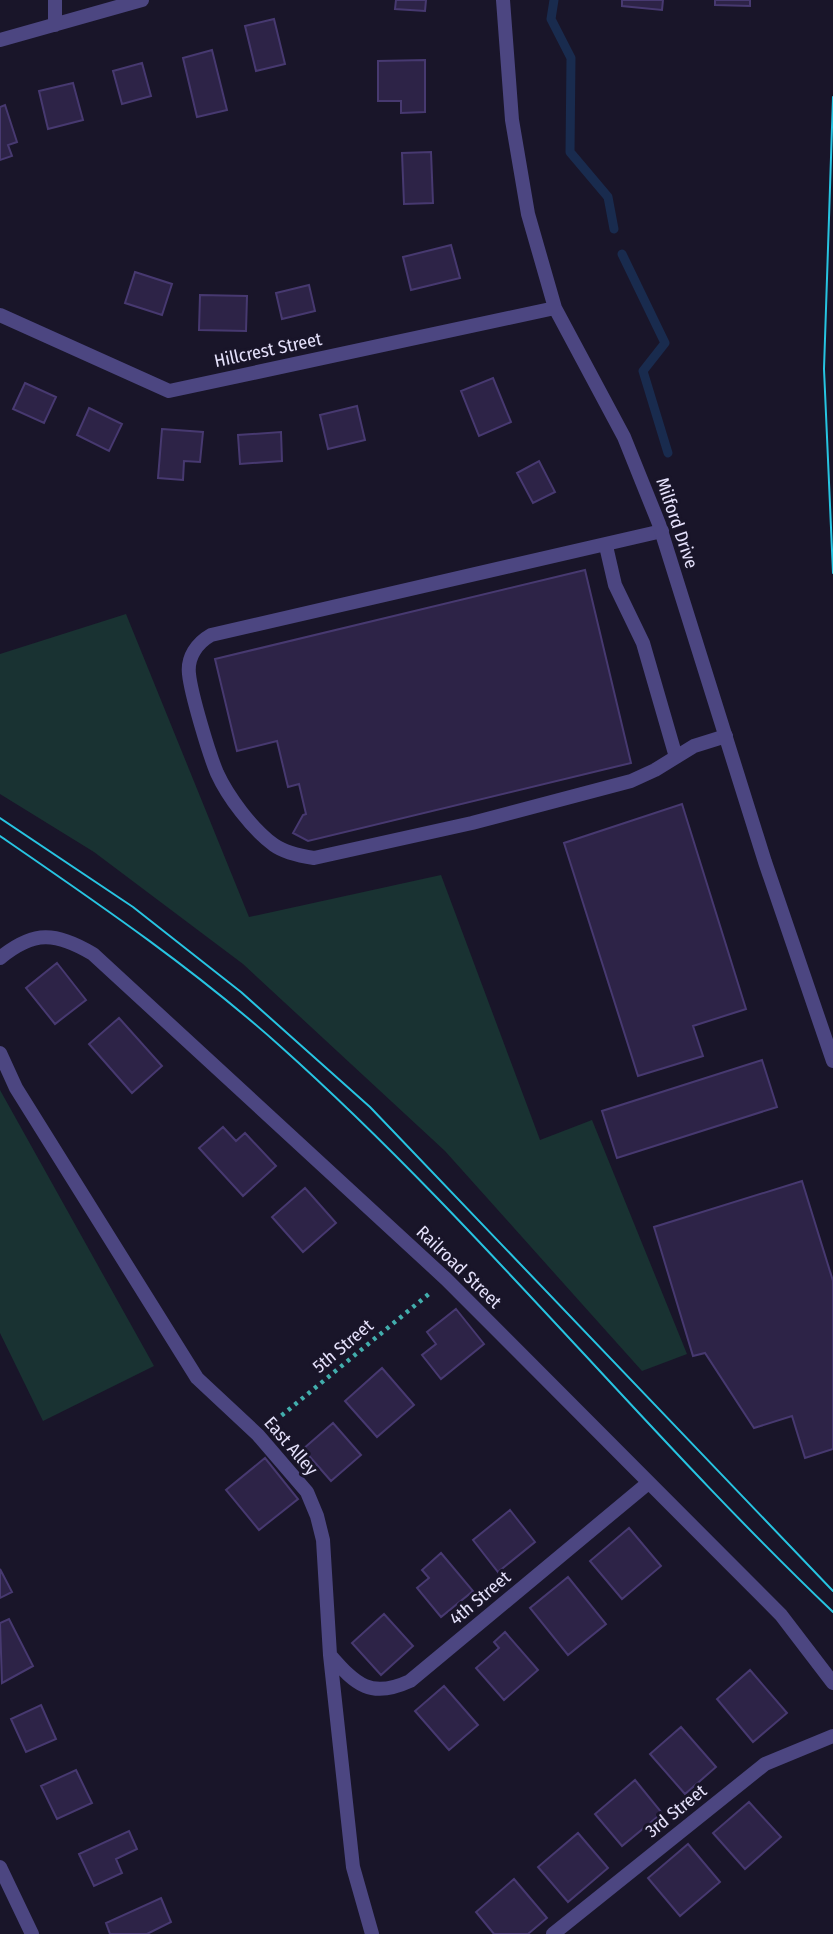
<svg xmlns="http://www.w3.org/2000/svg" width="833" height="1934" viewBox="0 0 833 1934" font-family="'Fira Sans Condensed',sans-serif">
  <rect width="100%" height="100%" fill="#191529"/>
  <path fill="#193232" d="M126,614l123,303 192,-42 99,265 52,-20 95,234 -45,17 -197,-220 -202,-187 -149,-112 -94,-58v-140z
    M0,1090l154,276 -111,55 -43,-88z"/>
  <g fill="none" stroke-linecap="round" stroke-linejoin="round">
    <path stroke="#192b4e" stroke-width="9" d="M554,0l-3,19 20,39 -1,94 38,45 6,32
      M622,254l43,89 -22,28 25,82"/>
  </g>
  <path fill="#2d2347" stroke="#473970" stroke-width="2" d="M396,0h30l-1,11 -30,-2z
    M622,0h41l-1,10 -40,-4z
    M715,0h35v6l-35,-1z
    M274,19l11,45 -29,7 -11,-45z
    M212,50l15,60 -30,7 -14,-59z
    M425,60v52l-24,1v-12h-23v-40z
    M142,63l9,33 -29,8 -9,-33z
    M73,83l10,37 -35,9 -9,-38z
    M5,105l12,37 -9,3 4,11 -12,4v-53z
    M431,152l2,51 -29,1 -2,-51z
    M451,245l9,33 -49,12 -8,-33z
    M135,272l37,12 -10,31 -37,-12z
    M309,285l6,26 -33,8 -6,-26z
    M200,295l47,1 -1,35 -47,-1z
    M493,378l18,44 -32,14 -18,-45z
    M25,383l31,14 -12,26 -31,-14z
    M357,406l8,34 -37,9 -8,-34z
    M89,408l33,16 -13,27 -32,-16z
    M162,429l41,3 -3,30 -16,-1 -1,19 -25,-2z
    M281,432l1,29 -42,3 -2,-29z
    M539,461l16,31 -22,11 -16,-30z
    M585,570l46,193 -323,78 -15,-8 10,-18 3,-1 -7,-30 -11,3 -11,-46 -40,10 -22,-92z
    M682,804l64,205 -53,17 10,30 -65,20 -74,-233z
    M57,963l29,37 -31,24 -29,-36z
    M119,1018l43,48 -30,27 -43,-49z
    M762,1060l15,47 -160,51 -15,-47z
    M223,1127l13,14 9,-8 31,33 -33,30 -44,-48z
    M802,1181l31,100v168l-28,9 -13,-42 -38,12 -49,-75 -12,3 -39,-129z
    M305,1188l31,35 -33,29 -31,-35z
    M456,1309l28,35 -43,35 -19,-24 14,-11 -9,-12z
    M382,1368l32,37 -37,32 -32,-36z
    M333,1423l28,32 -30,26 -28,-32z
    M265,1458l33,41 -39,31 -33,-40z
    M510,1510l25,32 -37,30 -25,-32z
    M629,1528l32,38 -39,33 -32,-38z
    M441,1553l32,38 -32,26 -24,-29 12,-10 -7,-8z
    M0,1569l12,23 -12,6z
    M568,1577l38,47 -38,31 -38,-47z
    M384,1614l29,32 -32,29 -29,-32z
    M9,1619l24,47 -31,17 -2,-60z
    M505,1632l33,38 -34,30 -28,-32 23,-20 -5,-6z
    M750,1670l37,43 -34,29 -36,-43z
    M444,1686l34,39 -29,25 -34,-39z
    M41,1705l15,34 -30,13 -15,-33z
    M681,1727l35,40 -31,27 -35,-40z
    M76,1770l16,33 -35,16 -16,-33z
    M635,1780l27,33 -40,33 -27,-32z
    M749,1802l32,35 -36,32 -32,-36z
    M129,1831l8,18 -21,10 6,14 -28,13 -15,-32z
    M578,1833l30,35 -40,34 -30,-35z
    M688,1844l32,38 -40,34 -32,-38z
    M514,1879l33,39 -19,16h-34l-18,-22z
    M161,1898l10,24 -24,12h-37l-4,-11z"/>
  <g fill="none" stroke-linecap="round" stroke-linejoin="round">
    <path stroke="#42aead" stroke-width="4.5" stroke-dasharray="3.5 5" stroke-linecap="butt" d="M275,1421l155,-128"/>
    <path stroke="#4c4681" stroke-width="14" d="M662,531l-451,104c-14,8 -24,22 -22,39 2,20 20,80 28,99 11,24 35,56 57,72 11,8 27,11 40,13l158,-35 159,-42 24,-11 39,-24 32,-10
      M606,546l9,39 28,58 33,114"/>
    <path stroke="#4c4681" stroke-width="14" d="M55,0v25
      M0,40l142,-40
      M0,958c34,-28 56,-26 93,-4l353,325 335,336 52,68
      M0,1053l16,35 181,290 61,57 49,57 10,24 6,24 7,115 23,212 19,67
      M330,1655c26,30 41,44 80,26l237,-197
      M0,1867l32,67
      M553,1934l212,-170 68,-28"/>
    <path stroke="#4c4681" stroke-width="14" d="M503,0l9,120 16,94 27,94 69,129 35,87 106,338 68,199
      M0,315l169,76 386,-83"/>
    <path stroke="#27c4e1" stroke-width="2" d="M833,97l-9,272 9,204
      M0,818l133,89 108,85 129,115 463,484
      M0,836c96,66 193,132 280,210 197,176 362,384 553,566"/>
  </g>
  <g text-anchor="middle" stroke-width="6" stroke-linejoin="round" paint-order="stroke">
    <g font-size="18" fill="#e5e1fb" stroke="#191529">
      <text transform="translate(268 350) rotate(-12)" y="6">Hillcrest Street</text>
      <text transform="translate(677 523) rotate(71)" y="6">Milford Drive</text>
      <text transform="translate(459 1267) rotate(44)" y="6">Railroad Street</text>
      <text transform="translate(343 1346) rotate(-40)" y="6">5th Street</text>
      <text transform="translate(291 1446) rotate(49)" y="6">East Alley</text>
      <text transform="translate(480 1598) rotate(-40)" y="6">4th Street</text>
      <text transform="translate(676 1811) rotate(-39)" y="6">3rd Street</text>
    </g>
  </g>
</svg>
